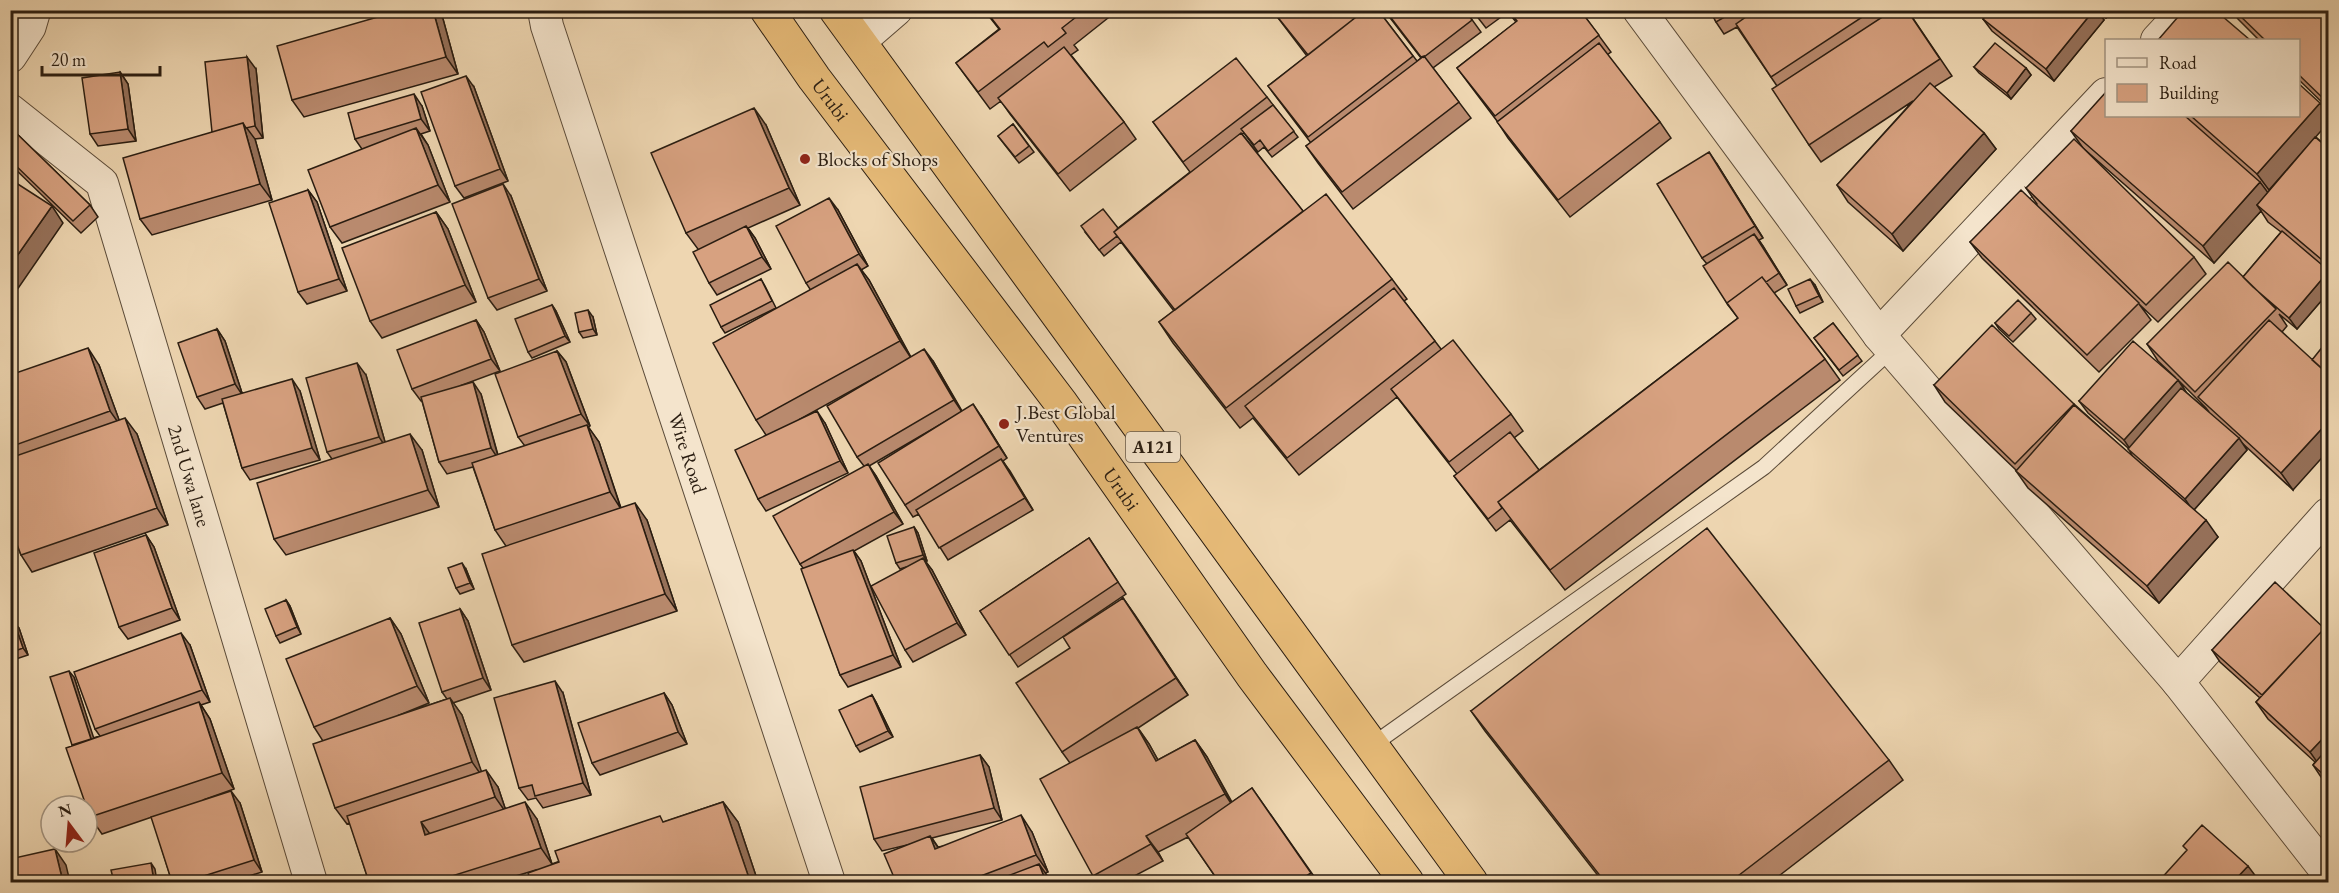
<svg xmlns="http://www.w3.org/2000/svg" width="2339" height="893" viewBox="0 0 2339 893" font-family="'EB Garamond',serif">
  <rect width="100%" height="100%" fill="#eed6b1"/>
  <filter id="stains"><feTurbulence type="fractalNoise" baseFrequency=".00333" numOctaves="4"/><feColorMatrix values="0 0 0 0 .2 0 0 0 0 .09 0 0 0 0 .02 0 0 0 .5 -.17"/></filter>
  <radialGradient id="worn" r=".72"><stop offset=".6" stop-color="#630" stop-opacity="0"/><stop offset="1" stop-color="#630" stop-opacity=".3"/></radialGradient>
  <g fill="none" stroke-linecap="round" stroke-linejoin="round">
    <g stroke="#5b4b39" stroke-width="17">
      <path id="service" d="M1371,746l393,-279 127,-117"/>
    </g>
    <g stroke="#5b4b39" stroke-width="34">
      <g id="minor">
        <path id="s1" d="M544,10l3,16 282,856"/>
        <path d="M1639,10l240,325 299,347 150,191"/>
        <path d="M2157,40l28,-30"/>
        <path d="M859,42l37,-32"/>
        <path id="s2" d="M10,110l92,73 209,699"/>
        <path d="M1879,335l227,-241"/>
        <path d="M2178,682l150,-168"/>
      </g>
    </g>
    <g stroke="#5b4b39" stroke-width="35">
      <path id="tertiary" d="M10,56l19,-29 5,-17"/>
    </g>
    <g stroke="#2a1d11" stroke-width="35">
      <g id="trunk">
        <path id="s3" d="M767,10l47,68 247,325 191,272 155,207"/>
        <path d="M836,10l635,872"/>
      </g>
    </g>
    <use href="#service" stroke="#f4e4cc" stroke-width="15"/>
    <use href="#minor" stroke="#f4e4cc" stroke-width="32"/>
    <use href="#tertiary" stroke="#f4e4cc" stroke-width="33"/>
    <use href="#trunk" stroke="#e7bb78" stroke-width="33"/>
  </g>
  <path fill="#b98a6e" stroke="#2a1d11" stroke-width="1.5" fill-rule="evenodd" d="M984,10h134l-44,35 4,5 -7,5 53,67 12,17 -66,52 -60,-77 -9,-13 -11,8 -34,-46 43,-34z
    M1272,10h106l39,51 4,-3 -37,-48h81l16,22 -48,36 38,50 -118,91 -35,-46 -12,-17 5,-3 -43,-57 39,-30z
    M1472,10h108l31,42 -4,3 53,67 11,16 -101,79 -62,-79 -11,-17 -40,-53 59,-46 -8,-10 -22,16z
    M1710,10h200l-2,1 44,65 -18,11 50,46 12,16 -93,102 -55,-49 -11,-17 76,-84 -92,61 -12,-17 -32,-59 -40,-59 -13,7 -8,-12z
    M1990,10h123l-7,8 -8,-6 6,8 -50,61 -62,-50 -9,-12z
    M2231,10h95l2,3v95l-30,-29v-39h-39l-21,-21z
    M443,19l15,55 -154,43 -12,-17z
    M1974,67l52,1 5,7 -20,24 -32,-26z
    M256,69l7,69 -8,1 17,61 -120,35 -12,-16 72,-87z
    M120,72l8,12 8,57 -38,5 -8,-12z
    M474,87l34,94 -44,17 -9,-12z
    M1267,97l31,40 -26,20 -8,-10 -6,5 -14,-19 -2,1 61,77 89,68 15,20 -3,2 37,48 70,65 12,17 -9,7 25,32 199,-152 -10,-13 -21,-41 -5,-6 15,-94 46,74 -4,2 28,45 -13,8 51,66 15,21 -275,210 -55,-70 -14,11 -42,-55 3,-2 -60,-77 -98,78 -46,-57 -13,10 -67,-85 -14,-21 15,-11 -53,-69 -17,14 -19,-24 33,-4 72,-56 -37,-50z
    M422,106l8,25 -9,3 7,11 22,57 -108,41 -12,-16 32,-78 -7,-10z
    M2106,116h192l18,21 12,11v145l-31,36 -18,-15 8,12 -5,6 11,158 -52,-48 6,8 -53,60 24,27 -59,66 -131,-115 -12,-17h1l-72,-69 -11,-17 140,19 59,53 -5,-9 -40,-35 -9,-12 96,-24 -17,-16 -11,-17 96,-67 38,-45 -13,-10 -7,-11 -47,52 -131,-115 -12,-17zM2179,381l27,27 3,4 -23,-20z
    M1013,124l21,28 -15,11 -21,-27z
    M766,125l34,80 -52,23 7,10 16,31 -54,26 -8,-12 -11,-34 -12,-16z
    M10,127l80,78 8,12 -17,16 -71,-69z
    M2026,188l168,69 12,17 -48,48 -19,-18 12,16 -52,52 -117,-114 -12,-16 67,-38z
    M308,190l9,12 30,89 -40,13 -9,-12z
    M511,196l36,95 -50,19 -9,-12z
    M838,210l30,56 -7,4 8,10 42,77 22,4 29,50 19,5 26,42 -4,3 30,49 -85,50 -29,-46 -6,3 -8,-12 43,-85 -79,46 7,10 27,48 -49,27 7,10 40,106 -53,20 -8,-12 -37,-107 -3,-4 64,-98 -7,-9 21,-81 -78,43 25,4 23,50 -82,38 -8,-12 8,-64 -10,-15 54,-131 -4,-6z
    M436,212l12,17 28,73 -94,36 -12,-17z
    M761,279l4,7 11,22 -51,25 -4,-6z
    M1815,285l8,17 -23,11 -4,-7z
    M552,305l4,6 14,31 -38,16 -4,-6z
    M2031,313l5,6 -23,23 -14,-13 -4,-6z
    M593,317l4,18 -14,3 -4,-6z
    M476,320l8,12 16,39 -38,14 19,9 17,61 27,-9 -7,-9 39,-86 9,11 24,64 -2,1 11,15 22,66 26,12 30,91 -153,51 -12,-17 -6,-99 -11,-16 -22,-63 -26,7 -8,-12 -17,-61h-1l-9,-12z
    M1833,323l29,38 -19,15 -29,-38z
    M217,329l8,12 17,52 58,-2 20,69 -70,20 -8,-12 -19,-65 -18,6 -8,-12z
    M99,365l20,55 18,14 31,91 -136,47 -11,-17 -11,-29v-151z
    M366,375l19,67 37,8 17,57 -153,48 -12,-16 58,-80 -5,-7z
    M914,527l4,6 9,28h-2l7,9 34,65 -53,27 -8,-12 1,-83 -6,2 -4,-6z
    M146,535l8,12 26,73 -52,19 -9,-12z
    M1089,538l37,56 -108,73 -38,-56z
    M466,569l8,20 -14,5 -4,-6z
    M1123,598l65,97 -50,33 11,16 9,16 37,-20 12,17 25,45 20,-14 66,94h-99l-31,-45 -30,15 5,9 -40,21h-26l-4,-6 -23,-113 -8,-11 8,-104z
    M286,600l4,6 11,28 -21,9 -4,-7z
    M460,609l8,12 23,69 -38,13 9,12 19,57 17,15 7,21 32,11 15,45 112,-42 59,-20 15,20 20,60h-227l5,-12 -40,12h-127l-19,-59 -3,1 -12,-16 -12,-67 -9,-14 76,-109 11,16 28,69 -32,13 50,-17 -5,-7z
    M10,623l9,5 9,27 -18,6z
    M2328,633v151l-7,-7 -8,-12 2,-3 -47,-43 -12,-17 4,-4 -40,-36 -8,-12z
    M190,645l20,57 -9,3 9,14 24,70 -31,11 37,3 22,69 -32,10h-58l-20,-65 -50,17 -12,-17 -18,-72 2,-68 19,61 7,-2 -5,-7z
    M563,693l28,102 -48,13 -7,-10 -8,2 -9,-12z
    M664,693l8,12 15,39 -87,31 -8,-12z
    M872,695l4,7 17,35 -33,15 -4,-6z
    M1471,711l418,49 14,20 -132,102h-168l-118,-151z
    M980,755l9,12 13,53 -70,18 6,9 94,-15 16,40 -3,1 6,9h-155l15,-38 -29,7 -8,-12z"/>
  <path fill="#96715a" stroke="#2a1d11" stroke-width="1.5" d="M433,10h4l6,9 15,55 -12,-17z
    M2094,10h3l7,10 -50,61 -8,-12z
    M2101,10h12l-7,8z
    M247,57l9,12 7,69 -8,-12z
    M2026,68l5,7 -20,24 -4,-6z
    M120,72l8,12 8,57 -8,-12z
    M466,76l8,11 34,94 -8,-12z
    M414,94l8,12 8,25 -9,-12z
    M2320,103l8,11v9l-59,67 -12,-16z
    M754,108l12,17 34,80 -11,-17z
    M243,123l12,16 17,61 -12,-16z
    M416,128l12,17 22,57 -12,-17z
    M1984,133l12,16 -93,102 -11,-17z
    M1709,152l8,12 46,74 -8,-12z
    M2260,182l12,16 -15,7 4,6 -47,52 -11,-17z
    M503,184l8,12 36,95 -8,-12z
    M308,190l9,12 30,89 -8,-12z
    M829,198l9,12 30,56 -9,-12z
    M52,206l11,17 -53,77v-34z
    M436,212l12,17 28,73 -11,-17z
    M746,226l9,12 16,31 -9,-12z
    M1754,234l9,12 24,39 -8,-12z
    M857,264l12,16 42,78 -11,-17z
    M2328,272v21l-31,36 -8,-11z
    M1810,279l5,6 8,17 -4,-6z
    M552,305l4,6 14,31 -5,-6z
    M588,310l5,7 4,18 -4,-6z
    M476,320l8,12 16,39 -9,-12z
    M217,329l8,12 18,55 -8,-12z
    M88,348l11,17 23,63 -12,-17z
    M924,349l9,12 29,51 -8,-12z
    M557,351l9,11 24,64 -9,-12z
    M357,363l9,12 21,74 -8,-12z
    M292,379l8,12 20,69 -8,-12z
    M2178,380l8,12 -54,60 -8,-12z
    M473,382l8,12 18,66 -8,-12z
    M973,404l8,12 26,42 -8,-12z
    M817,411l8,12 23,50 -8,-12z
    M125,418l12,16 31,91 -11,-17z
    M2328,422v29l-35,39 -12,-17z
    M587,425l12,17 22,67 -11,-17z
    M410,434l12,16 17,57 -11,-17z
    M2239,438l8,12 -54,61 -8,-12z
    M1001,459l9,12 23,39 -8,-12z
    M868,464l8,12 27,48 -9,-12z
    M635,503l12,17 30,91 -12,-17z
    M2206,520l12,17 -59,66 -12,-17z
    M914,527l4,6 9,28 -4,-6z
    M146,535l8,12 26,73 -8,-12z
    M853,550l8,11 40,106 -8,-12z
    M923,558l9,12 34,65 -9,-12z
    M462,563l4,6 8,20 -4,-6z
    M1123,598l12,17 53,80 -12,-17z
    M286,600l4,6 11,28 -4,-7z
    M460,609l8,12 23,69 -8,-12z
    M390,618l11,16 28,69 -12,-17z
    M14,622l5,6 9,27 -5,-7z
    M2326,630l2,3v15l-64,49z
    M181,633l9,12 20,57 -8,-12z
    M69,671l5,6 22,68 -5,-6z
    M555,681l8,12 28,102 -8,-12z
    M664,693l8,12 15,39 -9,-12z
    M872,695l4,7 17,35 -5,-6z
    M450,698l12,17 22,64 -12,-17z
    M199,702l11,17 24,70 -12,-16z
    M1137,727l12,17 19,34 -12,-17z
    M2328,733v29l-6,7 -12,-17z
    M1195,740l12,17 29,54 -11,-17z
    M980,755l9,12 13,53 -8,-12z
    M486,770l12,17 9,27 -12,-17z
    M231,791l9,12 22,69 -8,-12z
    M525,802l12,17 15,45 -11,-16z
    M723,802l15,20 20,60h-7l-1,-1z
    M1021,815l11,17 16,40 -12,-17z
    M421,822l12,16 -8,-3z
    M930,836l12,17 -7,-4z
    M1146,836l12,16 5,9 -12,-17z
    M55,849l11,16 4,17h-7z
    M151,863l4,6 2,13h-3z
    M1039,864l12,17v1h-5z
    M2248,866l12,16h-27z"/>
  <path fill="#d7a180" stroke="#2a1d11" stroke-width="1.5" d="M402,10h31l13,47 -154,43 -15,-54z
    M985,10h100l-23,18 4,5 -18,14 -4,-5 -66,50 -22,-29 44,-34z
    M1272,10h93l-57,45z
    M1365,10h13l35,46 -105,81 -40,-51z
    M1385,10h80l7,10 -48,37v-1l-3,1z
    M1508,10h72l19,25 -104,81 -38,-48 60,-47z
    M1710,10h27l-21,12z
    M1756,10h117l-102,67 -35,-53z
    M1893,10h14l33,49 -131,86 -37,-56z
    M1990,10h104l-48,59 -63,-50z
    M2184,10h31l35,30h-92z
    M2234,10h92l2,3v90l-30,-29v-34h-33z
    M1599,43l61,79 -102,78 -61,-78z
    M1995,43l31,25 -19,25 -33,-26z
    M1064,47l60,75 -66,52 -60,-76z
    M1424,56l35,46 -117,90 -36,-46z
    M247,57l8,69 -9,2 -3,-5 -31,9 -7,-70z
    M1236,58l31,39 -84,65 -30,-40z
    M120,72l8,57 -38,5 -8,-56z
    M466,76l34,93 -45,17 -34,-94z
    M1930,83l54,50 -92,101 -55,-49z
    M2298,83l22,20 -63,71 -66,-58h107z
    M2106,92v24h79l75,66 -57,64 -132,-115z
    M414,94l7,25 -66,20 -7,-26z
    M1273,105l21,26 -26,20 -8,-11 -6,5 -13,-16z
    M754,108l35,80 -103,45 -35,-80z
    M243,123l17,61 -120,35 -17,-61z
    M1013,124l16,22 -14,11 -17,-21z
    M10,127l80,78 -17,16 -63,-61z
    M416,128l22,57 -108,42 -22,-57z
    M1241,133l62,78 -128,99 -61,-78z
    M2315,137l13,11v117l-71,-60z
    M2074,139l120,118 -48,48 -120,-117z
    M1709,152l46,74 -53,32 -45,-74z
    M10,179l42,27 -42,60z
    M503,184l36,95 -51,19 -36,-94z
    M308,190l31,89 -41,13 -29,-89z
    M2021,190l118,113 -52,52 -117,-113z
    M1326,194l66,85 -166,129 -67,-86z
    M829,198l30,56 -53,29 -30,-57z
    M1103,209l15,19 -4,4 3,4 -18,14 -18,-24z
    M436,212l29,73 -95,36 -28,-73z
    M746,226l16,31 -53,26 -16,-31z
    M2282,231l46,39v2l-39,46 -36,-31 -10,-10z
    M1754,234l25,39 -13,9 -4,-5 -35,26 1,2 -25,-39z
    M2228,262l48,47 -81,83 -48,-48z
    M857,264l43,77 -144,79 -43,-77z
    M1762,277l63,82 -275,211 -52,-68 240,-184 -11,-15z
    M761,279l11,22 -51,26 -11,-22z
    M1810,279l9,17 -23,10 -8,-17z
    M1394,288l41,53 -148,117 -42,-52z
    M2018,300l13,13 -22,23 -14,-13z
    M552,305l13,31 -37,16 -13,-33z
    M588,310l5,19 -14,3 -4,-19z
    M476,320l15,39 -79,30 -15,-39z
    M2269,320l59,54v48l-47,51 -83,-76z
    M1833,323l25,32 -19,15 -25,-32z
    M1992,325l82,79 -59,60 -81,-79z
    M217,329l18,55 -38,13 -19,-54z
    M1453,340l58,74 -62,48 -58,-73z
    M2328,340v34l-16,-14z
    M2133,341l45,39 -54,60 -45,-39z
    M88,348l22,63 -100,36v-72z
    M924,349l30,51 -97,57 -30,-51z
    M557,351l24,63 -63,23 -23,-63z
    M357,363l22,74 -52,15 -21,-74z
    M292,379l20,69 -70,20 -20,-69z
    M473,382l18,66 -52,14 -18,-65z
    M2181,388l58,50 -54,61 -57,-50z
    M973,404l26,42 -94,59 -27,-42z
    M2074,405l132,115 -59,66 -131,-115z
    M817,411l23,50 -82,38 -23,-49z
    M125,418l32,90 -136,47 -11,-29v-68z
    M587,425l23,67 -115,38 -23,-67z
    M1510,432l29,38 -41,32 4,6 -14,11 -34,-43z
    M410,434l18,56 -154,49 -17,-56z
    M1001,459l24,39 -86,50 -23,-38z
    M868,464l26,48 -94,52 -27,-48z
    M635,503l30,91 -153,51 -30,-91z
    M914,527l9,28 -27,8 -9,-27z
    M1707,528l182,232 -159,122h-125l-134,-171z
    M146,535l26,73 -53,19 -25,-74z
    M1089,538l29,44 -109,73 -29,-44z
    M853,550l40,105 -53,20 -39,-106z
    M923,558l34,65 -52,27 -34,-64z
    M462,563l8,20 -14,5 -8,-20z
    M2275,582l51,48 -3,4 -2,-2 -59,63 -50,-45z
    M1123,598l53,80 -114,74 -46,-69 54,-35 -7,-11z
    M286,600l11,27 -21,9 -11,-27z
    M460,609l23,69 -41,14 -23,-69z
    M390,618l27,68 -103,41 -28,-68z
    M14,622l9,26 -13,5v-30z
    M2321,632l7,7v94l-18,19 -54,-50z
    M181,633l21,57 -107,39 -21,-57z
    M69,671l22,68 -19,6 -22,-68z
    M555,681l28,102 -48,13 -3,-11 -13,3 -25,-90z
    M664,693l14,39 -86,31 -14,-40z
    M872,695l16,36 -32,15 -17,-36z
    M450,698l22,64 -137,46 -22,-64z
    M199,702l23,71 -132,44 -24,-69z
    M1137,727l19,34 39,-21 30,54 -79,42 5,8 -58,32 -53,-97z
    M2328,748v31l-15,-14z
    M980,755l14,53 -120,31 -14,-52z
    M486,770l9,27 -74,25 4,13 100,-33 16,46 -108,34h-64l-22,-66z
    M1252,788l59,85 -14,9h-78l-33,-48z
    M231,791l23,69 -69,22h-13l-21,-65z
    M723,802l27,79 -3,1h-216l-3,-9 31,-11 -4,-11 105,-35 3,6z
    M1021,815l15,40 -71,27h-69l-12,-28 46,-18 5,13z
    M2202,825l46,41 -15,16h-75l29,-32 -4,-4z
    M55,849l8,33h-53v-23z
    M151,863l3,19h-40l-3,-12z
    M1039,864l7,18h-54z
    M262,878l1,4h-13z"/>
  <g fill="#8f2418" stroke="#f4e4cc" stroke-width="2">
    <circle cx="805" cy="159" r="6"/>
    <circle cx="1004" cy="424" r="6"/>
  </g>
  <g text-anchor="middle" stroke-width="4.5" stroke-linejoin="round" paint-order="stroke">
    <rect fill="#f4e4cc" stroke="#675949" stroke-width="1.5" x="1126" y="432" width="54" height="30" rx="4.5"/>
    <g font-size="18" font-weight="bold" fill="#2a1d11">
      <text x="1153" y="453">A121</text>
    </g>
    <g font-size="20" fill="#2a1d11" stroke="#f4e4cc">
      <text dy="7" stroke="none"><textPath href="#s3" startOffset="110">Urubi</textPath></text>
      <text dy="7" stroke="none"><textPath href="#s1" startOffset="466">Wire Road</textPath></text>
      <text dy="7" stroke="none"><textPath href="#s2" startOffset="423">2nd Uwa lane</textPath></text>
      <text dy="7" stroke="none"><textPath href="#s3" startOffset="596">Urubi</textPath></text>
    </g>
    <g font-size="20" fill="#2a1d11" stroke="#f4e4cc" text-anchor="start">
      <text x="817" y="166">Blocks of Shops</text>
      <text x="1016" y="419">J.Best Global<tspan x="1016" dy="23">Ventures</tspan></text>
    </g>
  </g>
  <rect width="2339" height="893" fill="none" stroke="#eed6b1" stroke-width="36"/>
  <rect x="12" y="12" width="2315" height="869" fill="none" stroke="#2a1d11" stroke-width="3"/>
  <rect x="18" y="18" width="2303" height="857" fill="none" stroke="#2a1d11" stroke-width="1.5"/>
  <rect x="2105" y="39" width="195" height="78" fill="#f4e4cc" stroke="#a39481" stroke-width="1.5"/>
  <rect x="2117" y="58" width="30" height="9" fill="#f4e4cc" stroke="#a39481" stroke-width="1.5"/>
  <text x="2159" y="69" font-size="18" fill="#2a1d11">Road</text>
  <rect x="2117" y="84" width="30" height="18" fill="#d7a180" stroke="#a39481" stroke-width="1.5"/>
  <text x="2159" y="99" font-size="18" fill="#2a1d11">Building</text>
  <g transform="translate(69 824) rotate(344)"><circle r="28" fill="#f4e4cc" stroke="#a39481" stroke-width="1.5"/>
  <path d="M0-4.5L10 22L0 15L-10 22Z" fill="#8f2418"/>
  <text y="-9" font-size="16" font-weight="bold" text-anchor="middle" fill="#2a1d11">N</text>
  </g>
  <path d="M42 66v9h118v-9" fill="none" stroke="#2a1d11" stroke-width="3"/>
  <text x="51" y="66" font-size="18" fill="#2a1d11" stroke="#f4e4cc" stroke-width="4.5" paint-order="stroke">20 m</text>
  <rect width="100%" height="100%" filter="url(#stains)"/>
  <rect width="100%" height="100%" fill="url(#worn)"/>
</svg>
